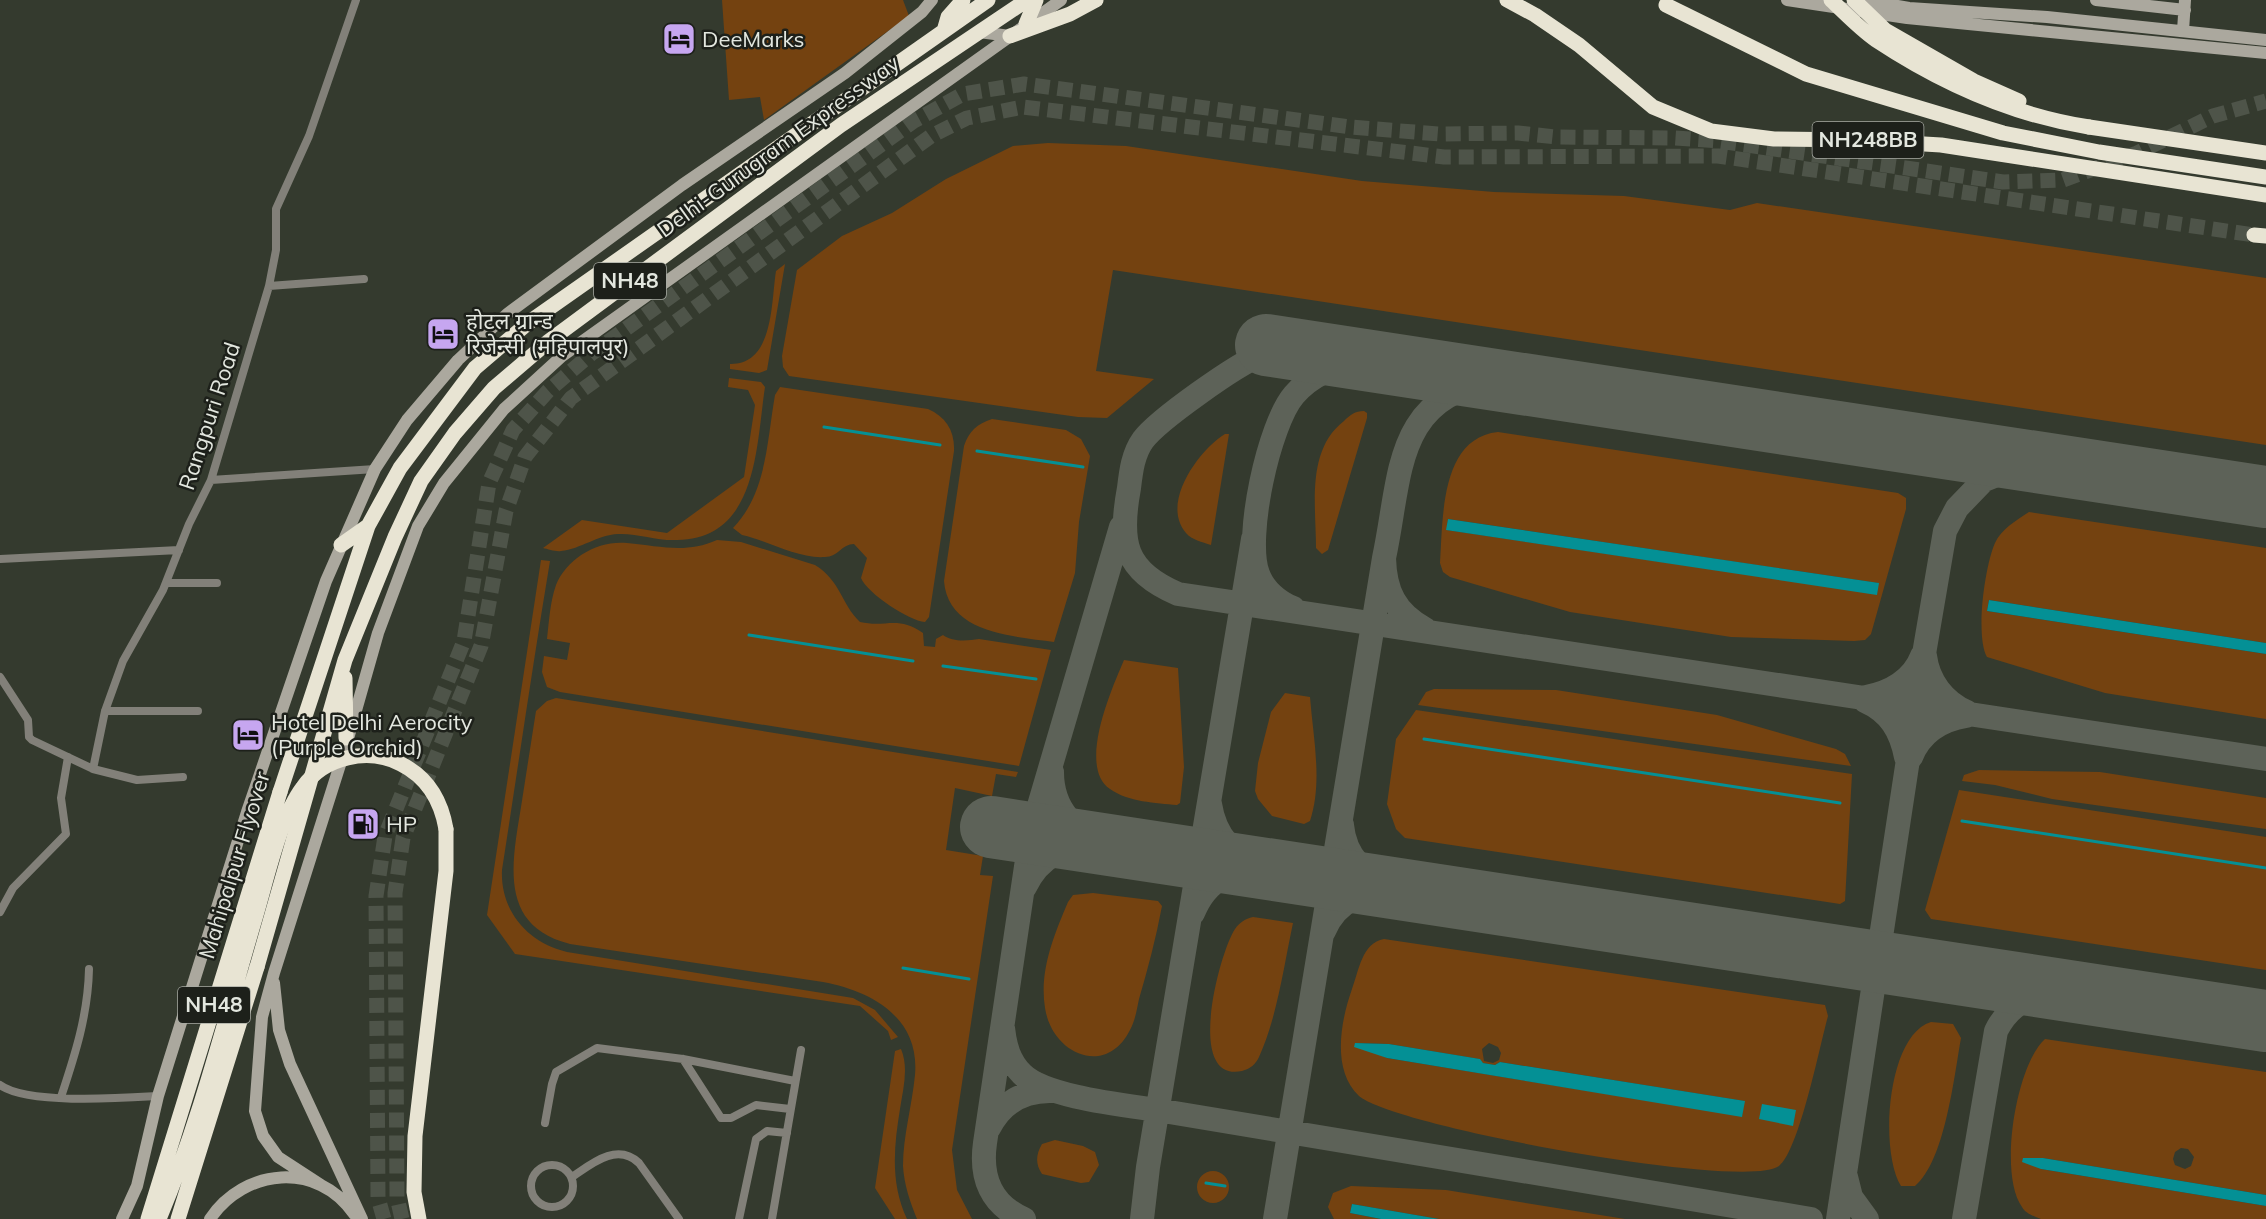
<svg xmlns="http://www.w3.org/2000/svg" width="2266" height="1219" viewBox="0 0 2266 1219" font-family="Mulish,'Noto Sans Devanagari',sans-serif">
  <rect width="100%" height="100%" fill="#343a2e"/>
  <path fill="#744210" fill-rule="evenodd" d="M722,0h181l6,16 -145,104 -4,-23 -31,3z
    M1048,143l78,3 236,35 132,11 130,4 106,14 27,-7 509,75v167l-1153,-175 -17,101 58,8 -47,39 -29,-1 -289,-41 -6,-9 -1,-11 15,-86 45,-34 50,-23 54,-34 67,-33z
    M785,264l-18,106 -8,3 -29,-4v-5c44,1 41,-62 46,-93z
    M729,378l32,4 4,5c-9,59 -7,152 -88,153 -20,1 -40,-7 -59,-6 -21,1 -37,15 -57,17 -5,1 -13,-2 -18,-3l39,-28 85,13 77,-56 11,-72 -7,-15 -20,-3z
    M780,387l148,22c18,8 27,22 26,42l-25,166 -4,5c-16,-1 -58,-29 -64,-44l6,-20 -13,-14c-12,0 -16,13 -29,13 -27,2 -56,-16 -83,-22l-9,-7c34,-35 34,-88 42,-133z
    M1364,411l3,2v5l-39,132 -6,4 -6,-6c0,-42 -10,-98 28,-127 6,-6 11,-10 20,-10z
    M992,419l74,11 15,9 9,17 -11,66 -4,51 -21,69c-40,-6 -106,-8 -110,-61l20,-135c5,-15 13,-22 28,-27z
    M1498,432l400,61 8,5v11l-35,125 -6,6 -11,1 -123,-4 -161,-25 -120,-35 -7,-5 -3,-9c3,-44 0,-125 58,-131zM1448,519l430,64 -1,11 -430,-64z
    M1225,434h4l-18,111c-9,-3 -19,-5 -25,-12 -26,-30 13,-83 39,-99z
    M2029,512l237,36v95l-277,-43 -2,11 279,43v65l-161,-26 -118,-36c-12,-21 -2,-92 8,-114 6,-14 22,-23 34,-31z
    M717,540l24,2 74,23c26,16 26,39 45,57 26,6 38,-7 63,11l1,13 11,1 1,-8 7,-4c9,7 24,6 36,4l72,11 -32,116 -459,-74 -13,-5 -5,-15 2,-16 23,4 3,-17 -23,-4c2,-17 3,-37 9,-54 11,-27 42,-45 71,-42 33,3 59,11 90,-3z
    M541,560l9,1c-17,102 -32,206 -48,309 -2,41 26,73 65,82l286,46 22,12 23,27 -7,3 -3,-9 -28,-25 -345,-52 -28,-39z
    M1124,660l54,8 6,99 -4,36 -3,2c-21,-2 -49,-3 -67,-16 -33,-22 2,-101 14,-129z
    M1434,689l122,1 161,25 119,34 9,5 6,12 -433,-61 8,-13z
    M1285,693l25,4c3,40 13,85 0,124l-6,3 -32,-8 -14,-17 -3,-8 3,-28 13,-51z
    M556,698l462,74 -2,5 -20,-3 -4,22 -37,-8 -9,62 37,6 -3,19 13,1 -41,274 5,40 15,29h-55c-7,-17 -13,-35 -14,-53 0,-30 9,-60 12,-91 5,-58 -44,-84 -92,-93l-253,-38c-72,-18 -58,-81 -49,-137 5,-32 10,-64 15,-96l11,-10z
    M1416,710l436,64 -7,127 -5,3 -435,-66 -9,-9 -9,-25 9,-65z
    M1979,770l121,2 166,26v31l-214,-30 -57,-14 -33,-4 2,-6z
    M1959,790l307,47v133l-335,-51 -6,-9z
    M1093,893l65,8 4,5c-6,32 -14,62 -23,93 -2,10 -4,22 -9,31 -24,48 -78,24 -85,-22 -6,-37 9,-73 23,-106l5,-7z
    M1253,917l40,6c-9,42 -16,95 -34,134 -3,7 -9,12 -17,14 -58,12 -22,-120 -7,-142 5,-7 10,-10 18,-12z
    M1384,939l441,66 3,11c-8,29 -29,135 -49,150 -33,25 -384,-39 -420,-70 -28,-26 -18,-76 -7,-107 7,-19 10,-46 32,-50zM1355,1043l34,1 90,15 4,4 12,2 5,-3 244,39 -2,15 -355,-58zM1489,1043l9,4 3,6 -2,7 -6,3 -9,-2 -2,-12z
    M1931,1022l22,2 8,14c-7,39 -16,123 -46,148h-14c-22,-35 -14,-151 30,-164z
    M2045,1039l221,33v123l-223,-37 -2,11 225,37v13h-225c-7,-3 -15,-5 -19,-12 -24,-33 -6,-142 23,-168zM2181,1148l7,1 6,8 -3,9 -6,3 -10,-4 -2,-6 2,-7z
    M901,1049c8,19 2,40 -1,60 -6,37 -10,74 7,110h-12l-20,-31 20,-137z
    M1055,1140l28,6 12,6 4,13 -10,17 -8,1 -39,-9c-7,-10 -6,-20 0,-30z
    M1197 1187a16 16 0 1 1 32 0a16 16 0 1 1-32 0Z
    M1351,1186l95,4 179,29h-186l-87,-15 -2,9 31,6h-47l-6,-12 5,-14z"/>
  <path fill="#049095" d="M1448,519l431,64 -2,12 -431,-65z
    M1989,600l277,43v11l-279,-43z
    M1355,1043l34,1 91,15 3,4 12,2 5,-3 245,39 -3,16 -355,-59 -33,-11z
    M1762,1104l34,6 -3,16 -34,-7z
    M2023,1158h20l223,37v11l-225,-37 -19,-7z
    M1352,1204l87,15h-58l-31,-6z"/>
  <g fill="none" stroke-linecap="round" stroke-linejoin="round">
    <path stroke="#049095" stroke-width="3" d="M824,427l116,18
      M977,451l106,16
      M749,635l164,26
      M943,666l93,13
      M1424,739l416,64
      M1962,821l304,47
      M903,968l66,11
      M1206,1183l19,3"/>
    <path stroke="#5d6258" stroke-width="24" d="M1297,350c-12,1 -24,1 -36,5 -24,9 -103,65 -118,85 -10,14 -12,31 -14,48 -10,54 -5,83 49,106l1088,165
      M1293,608c-15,-6 -29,-18 -35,-34 -14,-36 11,-150 36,-179 18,-21 42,-29 67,-36
      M1425,629c-30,-16 -40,-38 -41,-71 18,-84 9,-164 116,-178
      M1925,656c3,25 19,46 42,56
      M1866,697c24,-4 47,-17 56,-41
      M1865,701c25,11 36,30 41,56
      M1911,757c10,-25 30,-37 55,-41
      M1052,772c0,38 23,60 56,73
      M1210,804c5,33 24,53 55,64
      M1342,825c3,33 24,51 52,63
      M1025,887c15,-32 41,-42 74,-44
      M1193,913c15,-36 38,-43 74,-44
      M1324,931c13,-32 41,-40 72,-42
      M1003,1028c2,18 6,33 19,46 23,23 102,31 135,36l654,109
      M989,1128c13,-26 35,-38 64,-37
      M1846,1177l5,20 16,22
      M1024,1219c-33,-14 -44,-41 -39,-76l46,-310 90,-306
      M1142,1219l6,-52 105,-628
      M1275,1219l109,-661
      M1838,1219l87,-571 20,-117 12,-23 27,-28 35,-14 24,-3
      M1964,1219l32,-188c15,-30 39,-39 72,-40"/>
    <path stroke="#5d6258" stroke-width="62" d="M1266,345l1000,152
      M991,827l1275,194"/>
    <path stroke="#4e5449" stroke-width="15" stroke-dasharray="15 8" stroke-linecap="butt" d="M384,1219l-6,-21 -2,-302 9,-60 79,-195 25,-158 24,-53 35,-39 43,-37 323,-233 49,-27 61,-10 327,43 88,7 79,-1 38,4 119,1 44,3 284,41 60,-2 74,-27 76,-37 53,-15
      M402,1219l-5,-22 -2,-304 8,-55 78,-192 25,-135 19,-54 46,-59 360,-262 36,-18 56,-11 421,50 274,-1 536,79"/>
    <path stroke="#828079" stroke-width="8" d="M269,286l95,-7
      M211,480l164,-11
      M0,559l179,-9
      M166,583h51
      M0,677l28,43 1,17 3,3 61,29 44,11 46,-3
      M105,711h93
      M93,769l12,-58 18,-50 40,-71 26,-66 22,-44 58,-194 7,-36v-41l33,-73 47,-136
      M0,912l13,-24 53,-54 -5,-36 7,-41
      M683,1059l38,59h10l25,-13 34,4
      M0,1085c27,20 124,13 158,11
      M61,1097c14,-42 27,-82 28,-128
      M545,1123l7,-39 4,-12 41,-24 86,11 112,22
      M531 1186a21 21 0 1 1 42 0a21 21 0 1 1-42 0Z
      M572,1177c19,-13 45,-35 67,-14l40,56
      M739,1219l17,-80 11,-8 20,2
      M772,1219l29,-169"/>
    <path stroke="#aba89e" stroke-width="12" d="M1787,0l120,18 359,35
      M1865,0l44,8 138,9 219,23
      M2096,0l89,10
      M2183,31l2,-31
      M979,32l31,4
      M274,983l5,47 11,34 72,155
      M321,1185l-43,-28 -15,-21 -8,-25 7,-94 12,-44 71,-224 33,-116 40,-107 26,-43 60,-74 58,-53 499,-356
      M122,1219l15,-33 21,-90 89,-284 79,-231 49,-112 32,-49 51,-60 49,-46 175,-129 163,-112 77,-61 10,-12
      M210,1219c34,-51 108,-58 144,-5"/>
    <path stroke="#e8e4d3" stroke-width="15" d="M1507,0l28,15 44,30 74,62 58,24 63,8 83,1 84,5 325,50
      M1666,5l140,69 197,59 96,19 167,25
      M1026,24l10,-24
      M944,31l4,-14 15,-17
      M1010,36l60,-22 26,-14
      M2089,127l177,26
      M2254,235l12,1
      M341,545l27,-19
      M345,678l1,60
      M280,792l88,-266 32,-58 75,-100 53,-45 460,-323
      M257,967l88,-307 50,-123 26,-56 34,-48 39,-45 55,-47 292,-216 186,-125
      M419,1219l-5,-27 1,-56 31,-265v-42"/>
    <path stroke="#e8e4d3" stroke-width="15" d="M1831,0c14,13 29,29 45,40 65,43 136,75 213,87
      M1854,0l31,30 89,51 45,20
      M148,1219l132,-427
      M159,1219c41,-97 67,-203 97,-304 11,-37 24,-98 47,-128 21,-30 65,-40 98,-23 26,13 40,36 45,65
      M178,1219l79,-252"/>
  </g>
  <defs>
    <g id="hotel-square" transform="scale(1.725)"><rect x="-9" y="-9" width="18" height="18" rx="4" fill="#c6a6f0" stroke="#1d201a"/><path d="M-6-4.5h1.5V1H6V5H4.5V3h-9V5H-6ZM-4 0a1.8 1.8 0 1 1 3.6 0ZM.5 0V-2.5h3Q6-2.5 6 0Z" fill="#111"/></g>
    <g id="fuel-square" transform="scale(1.725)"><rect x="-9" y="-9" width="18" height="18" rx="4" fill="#c6a6f0" stroke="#1d201a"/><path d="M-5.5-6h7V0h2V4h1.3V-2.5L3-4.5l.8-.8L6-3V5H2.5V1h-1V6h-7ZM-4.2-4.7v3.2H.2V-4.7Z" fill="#111"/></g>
  </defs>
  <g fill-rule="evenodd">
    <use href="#hotel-square" x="679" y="39"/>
    <use href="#hotel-square" x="443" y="334"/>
    <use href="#hotel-square" x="248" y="735"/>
    <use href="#fuel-square" x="363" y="824"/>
  </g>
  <g text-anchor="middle" stroke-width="5" stroke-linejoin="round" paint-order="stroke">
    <g fill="#1d201a" stroke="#a8aba4" stroke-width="1.5">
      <rect x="1812.5" y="122" width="111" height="36" rx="4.5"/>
      <rect x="594" y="263" width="72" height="36" rx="4.5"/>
      <rect x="178" y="987" width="72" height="36" rx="4.5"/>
    </g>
    <g font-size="21" font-weight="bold" fill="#e3e7df">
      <text x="1868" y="147">NH248BB</text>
      <text x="630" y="288">NH48</text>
      <text x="214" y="1012">NH48</text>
    </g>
    <g font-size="22" fill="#e3e7df" stroke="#1d201a" text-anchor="start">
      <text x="702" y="47">DeeMarks</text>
      <text x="466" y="329">होटल ग्रान्ड<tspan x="466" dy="25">रिजेन्सी (महिपालपुर)</tspan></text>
      <text x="271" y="730">Hotel Delhi Aerocity<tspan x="271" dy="25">(Purple Orchid)</tspan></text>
      <text x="386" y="832">HP</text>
    </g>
    <g font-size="22" fill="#e3e7df" stroke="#1d201a">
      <text transform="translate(778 146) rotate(-36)" y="8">Delhi-Gurugram Expressway</text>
      <text transform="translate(209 416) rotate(-72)" y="8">Rangpuri Road</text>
      <text transform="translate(234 865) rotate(-73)" y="8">Mahipalpur Flyover</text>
    </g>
  </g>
</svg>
